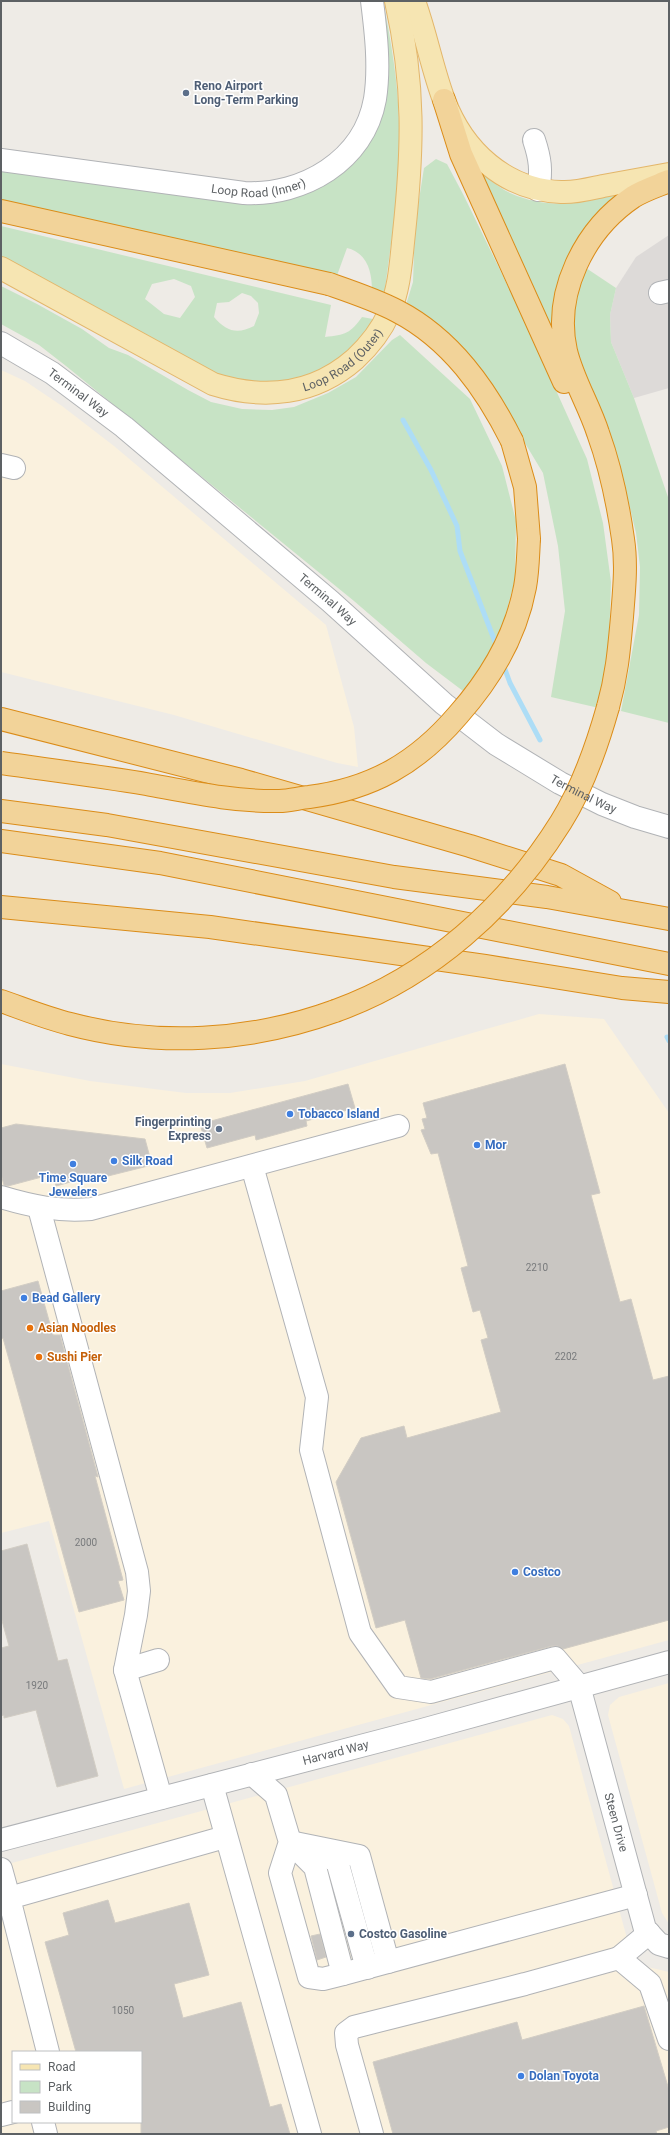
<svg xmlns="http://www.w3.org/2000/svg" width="670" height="2135" viewBox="0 0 670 2135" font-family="Roboto,sans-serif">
  <rect width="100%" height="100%" fill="#eeebe6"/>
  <path fill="#faf1de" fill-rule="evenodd" d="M1,370l24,11 37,25 52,40 212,179 28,102 4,40 -21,-4 -163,-48 -173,-43z
    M539,1014l65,5 65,94v527l-545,149 -75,-268 -48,12v-469l89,17 96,12h44l75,-12z
    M669,1683v241l-7,-11 -54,-198 2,-10 9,-8z
    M552,1715l11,4 6,7 59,216 8,15 12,10 21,5v162h-668v-268zM13,2052h128v70h-128z"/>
  <path fill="#dddad8" d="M669,235v153l-35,10 -23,-56 -1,-27 6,-27 20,-31z"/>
  <path fill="#c7e3c5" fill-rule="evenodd" d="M383,1c8,40 15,80 16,121 3,59 -8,117 -15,175l-12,-6c0,-18 -4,-38 -25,-43l-12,33 -334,-75v-38l242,35c51,1 86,-11 119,-52z
    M436,159l11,5 17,32 58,119 65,144 16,64 8,59 -2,62 -10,64 -48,-11 14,-86 -7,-65 -15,-73 -41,-68 -97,-97 8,-26 2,-57 9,-57z
    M474,168c11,7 23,19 36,25 40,18 77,10 117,-2l-21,17 -50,130z
    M1,226l330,79 -6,32c20,-2 26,-4 37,-20l11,2c-21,38 -56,63 -100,64 -19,1 -37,-4 -55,-8l-164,-91 -53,-26zM174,279l17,7 4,11 -15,21 -16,-4 -19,-15 7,-15zM242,293l9,3 7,7 1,10 -5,13c-17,9 -28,5 -40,-9l3,-14 12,-1z
    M586,268l30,20 -6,27 1,27 23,56 35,102v223l-48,-12 18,-96 1,-48 -4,-34 -17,-71 -44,-109 -2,-43 5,-24z
    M1,286l36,18 45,25 27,19 19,7 60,35 23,12 31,7 30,1 22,-3 34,-14 28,-16 36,-37 8,-5 70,64 32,67 14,55 -1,59 -12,44 -22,51 -14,19 -41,-31 -72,-62 -288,-235 -27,-21 -38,-21z"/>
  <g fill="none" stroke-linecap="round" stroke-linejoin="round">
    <path stroke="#adddf6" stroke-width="5" d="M403,420l28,50 26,56 3,25 37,96
      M503,664l7,19 30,57
      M667,1037l2,4"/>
  </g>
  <path fill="#c9c6c2" stroke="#d2cdc4" d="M565,1064l35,129 -9,2 29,107 11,-3 22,81 16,-4v244l-106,29 -5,-3h-6l-122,33 -9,-1 -16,-58 -29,8 -40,-146 25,-44 43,-12 3,12 94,-26 -20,-72 7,-2 -8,-28 -7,2 -12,-44 7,-2 -30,-113 -7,1 -10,-24 4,-1 -3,-10 5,-1 -4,-15z
    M348,1084l7,24 -49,13 1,5 -51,14 -1,-5 -48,13 -7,-24z
    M16,1124l129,15 7,26 -48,12 -1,-4 -47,13 -3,-12 -45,12 -4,-1 -3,-11v-46z
    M38,1281l15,54h7l38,142 -3,-1 28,104 -5,1 6,19 -45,12 -76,-274 -2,1v-48z
    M27,1544l31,117 9,-2 31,117 -41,11 -21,-77 -32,8v-3l-3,1v-68l8,-2 -8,-29v-66z
    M108,1900l7,23 74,-20 20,72 -35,9 9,34 58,-16 29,105 11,-3 9,30h-149v-82h-65l-31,-110 24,-7 -6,-22z
    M320,1934l6,23 -9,3 -6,-24z
    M644,2006l25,84v37l-13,4 1,3h-264l-20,-72 144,-40 5,18z"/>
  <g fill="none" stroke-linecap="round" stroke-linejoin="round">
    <g stroke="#b1b3b6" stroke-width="24">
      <g id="minor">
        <path d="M534,140c6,18 8,31 4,50"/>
        <path id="s1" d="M1,160l243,33c59,3 120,-32 131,-94 5,-32 1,-66 -3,-98"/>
        <path d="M660,293l9,-2"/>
        <path id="s2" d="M1,343l51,30 72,54 206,174 114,103 52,40 64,39 42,21 33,13 34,10"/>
        <path d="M1,465l13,3"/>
        <path id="s3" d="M252,1166l65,231 -6,53 49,183 38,54 33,5 124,-34 24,28 66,243 14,15 10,3"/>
        <path d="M1,1197c30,9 58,15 90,12l307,-83"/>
        <path d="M39,1208l98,364 2,19 -3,24 -11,55 36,128"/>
        <path d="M125,1670l33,-10"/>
        <path d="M252,1774l24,21 14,47 -10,31 29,104 14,2 20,-5 293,-79"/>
        <path d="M212,1785l98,349"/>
        <path id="s4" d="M1,1840l421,-110 247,-68"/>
        <path d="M290,1842l69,14 29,106"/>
        <path d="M295,1847l20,20 28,107"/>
        <path d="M315,1852l22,9 30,107"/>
        <path d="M1,1869l8,29"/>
        <path d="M619,1958l30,-25"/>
        <path d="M48,2052l-39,-154 216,-61"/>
        <path d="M1,2115l12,-3"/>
        <path d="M43,2122l3,12"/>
        <path d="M372,2134l-25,-89 -1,-12 8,-6 171,-43 94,-26 31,26 19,55"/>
      </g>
    </g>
    <g stroke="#e3b66a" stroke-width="24">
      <g id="major">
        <path d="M414,1c12,33 18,67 30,99 19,51 61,90 117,92 14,1 28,-3 42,-6 22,-4 44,-8 66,-12"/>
        <path id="s5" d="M1,268l212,116c51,16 101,11 142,-25 14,-13 26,-28 34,-46 11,-25 12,-53 15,-80 9,-84 11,-148 -8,-232"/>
      </g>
    </g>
    <g stroke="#db8c18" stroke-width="24">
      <path id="highway" d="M444,100l17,54 103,228
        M1,211l328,73
        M512,441l13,46 4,52
        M608,707c9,-32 11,-57 14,-90 2,-26 5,-52 1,-78 -5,-35 -13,-73 -25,-106 -9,-28 -25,-53 -32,-82 -13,-58 18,-121 67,-154 11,-7 24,-11 36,-16
        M1,719l240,61 229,66 91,29 49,27
        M1,811l106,14 287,52 153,20 122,22
        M1,841l159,22 509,101
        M1,907l209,20 275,39 137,22 47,4
        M1,1001c23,8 45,17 69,23 87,23 180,18 265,-13"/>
    </g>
    <use href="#minor" stroke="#fff" stroke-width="22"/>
    <use href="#major" stroke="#f6e5b2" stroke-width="22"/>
    <use href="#highway" stroke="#f2d399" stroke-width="22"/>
    <g stroke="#db8c18" stroke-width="24" stroke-linecap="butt">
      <path id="highway-bridge" d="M329,284c23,8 47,16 68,27 54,28 89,78 115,130
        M1,763c49,7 97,13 145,21 44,8 89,18 133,17 10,0 20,-3 30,-4 63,-8 108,-34 149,-82 32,-36 58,-80 67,-128 3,-16 3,-32 4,-48
        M335,1011c95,-34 173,-104 226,-189 22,-35 36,-76 47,-115"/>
    </g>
    <use href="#highway-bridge" stroke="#f2d399" stroke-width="22"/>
  </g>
  <g fill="#5c6f8a" stroke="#fff" stroke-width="1.5">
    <circle cx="186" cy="93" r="4"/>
    <circle cx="219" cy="1129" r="4"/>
    <circle cx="351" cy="1934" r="4"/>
  </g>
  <g fill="#3f7fe0" stroke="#fff" stroke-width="1.5">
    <circle cx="290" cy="1114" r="4"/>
    <circle cx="477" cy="1145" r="4"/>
    <circle cx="114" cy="1161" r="4"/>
    <circle cx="73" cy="1164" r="4"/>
    <circle cx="24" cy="1298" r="4"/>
    <circle cx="515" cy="1572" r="4"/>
    <circle cx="521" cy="2076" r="4"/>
  </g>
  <g fill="#e8710a" stroke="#fff" stroke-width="1.5">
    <circle cx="30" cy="1328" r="4"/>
    <circle cx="39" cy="1357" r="4"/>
  </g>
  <g text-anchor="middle" stroke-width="3" stroke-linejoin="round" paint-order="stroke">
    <g font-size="10" fill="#787a7c">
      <text x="537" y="1271">2210</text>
      <text x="566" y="1360">2202</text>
      <text x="86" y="1546">2000</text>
      <text x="37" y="1689">1920</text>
      <text x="123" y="2014">1050</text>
    </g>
    <g font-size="12" font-weight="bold" fill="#4e5e75" stroke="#fff" text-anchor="start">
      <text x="194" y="90">Reno Airport<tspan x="194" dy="14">Long-Term Parking</tspan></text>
      <text x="211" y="1126" text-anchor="end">Fingerprinting<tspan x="211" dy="14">Express</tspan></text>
      <text x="359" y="1938">Costco Gasoline</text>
    </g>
    <g font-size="12" fill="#5d6164" stroke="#fff">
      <text dy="4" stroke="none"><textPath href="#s1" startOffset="260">Loop Road (Inner)</textPath></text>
      <text dy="4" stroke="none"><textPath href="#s5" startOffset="382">Loop Road (Outer)</textPath></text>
      <text dy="4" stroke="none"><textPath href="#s2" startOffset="92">Terminal Way</textPath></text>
      <text dy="4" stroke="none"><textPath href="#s2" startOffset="416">Terminal Way</textPath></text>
      <text dy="4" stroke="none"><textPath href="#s2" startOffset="739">Terminal Way</textPath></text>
      <text dy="4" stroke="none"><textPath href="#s4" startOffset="346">Harvard Way</textPath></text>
      <text dy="4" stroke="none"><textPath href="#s3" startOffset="889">Steen Drive</textPath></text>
    </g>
    <g font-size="12" font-weight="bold" fill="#366cbe" stroke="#fff" text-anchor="start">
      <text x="298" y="1118">Tobacco Island</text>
      <text x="485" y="1149">Mor</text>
      <text x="122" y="1165">Silk Road</text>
      <text x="73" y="1182" text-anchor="middle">Time Square<tspan x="73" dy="14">Jewelers</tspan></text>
      <text x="32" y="1302">Bead Gallery</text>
      <text x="523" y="1576">Costco</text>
      <text x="529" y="2080">Dolan Toyota</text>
    </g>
    <g font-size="12" font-weight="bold" fill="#c56008" stroke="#fff" text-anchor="start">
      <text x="38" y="1332">Asian Noodles</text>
      <text x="47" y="1361">Sushi Pier</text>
    </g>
  </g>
  <rect width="670" height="2135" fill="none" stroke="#5d6164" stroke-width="4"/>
  <rect x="12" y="2051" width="130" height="72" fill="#ffffff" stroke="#bec0c1"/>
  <rect x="20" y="2064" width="20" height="6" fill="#f6e5b2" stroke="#bec0c1"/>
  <text x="48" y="2071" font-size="12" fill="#5d6164">Road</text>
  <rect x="20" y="2081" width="20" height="12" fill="#c7e3c5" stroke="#bec0c1"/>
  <text x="48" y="2091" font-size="12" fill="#5d6164">Park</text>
  <rect x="20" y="2101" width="20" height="12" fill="#c9c6c2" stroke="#bec0c1"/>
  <text x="48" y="2111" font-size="12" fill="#5d6164">Building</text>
</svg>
